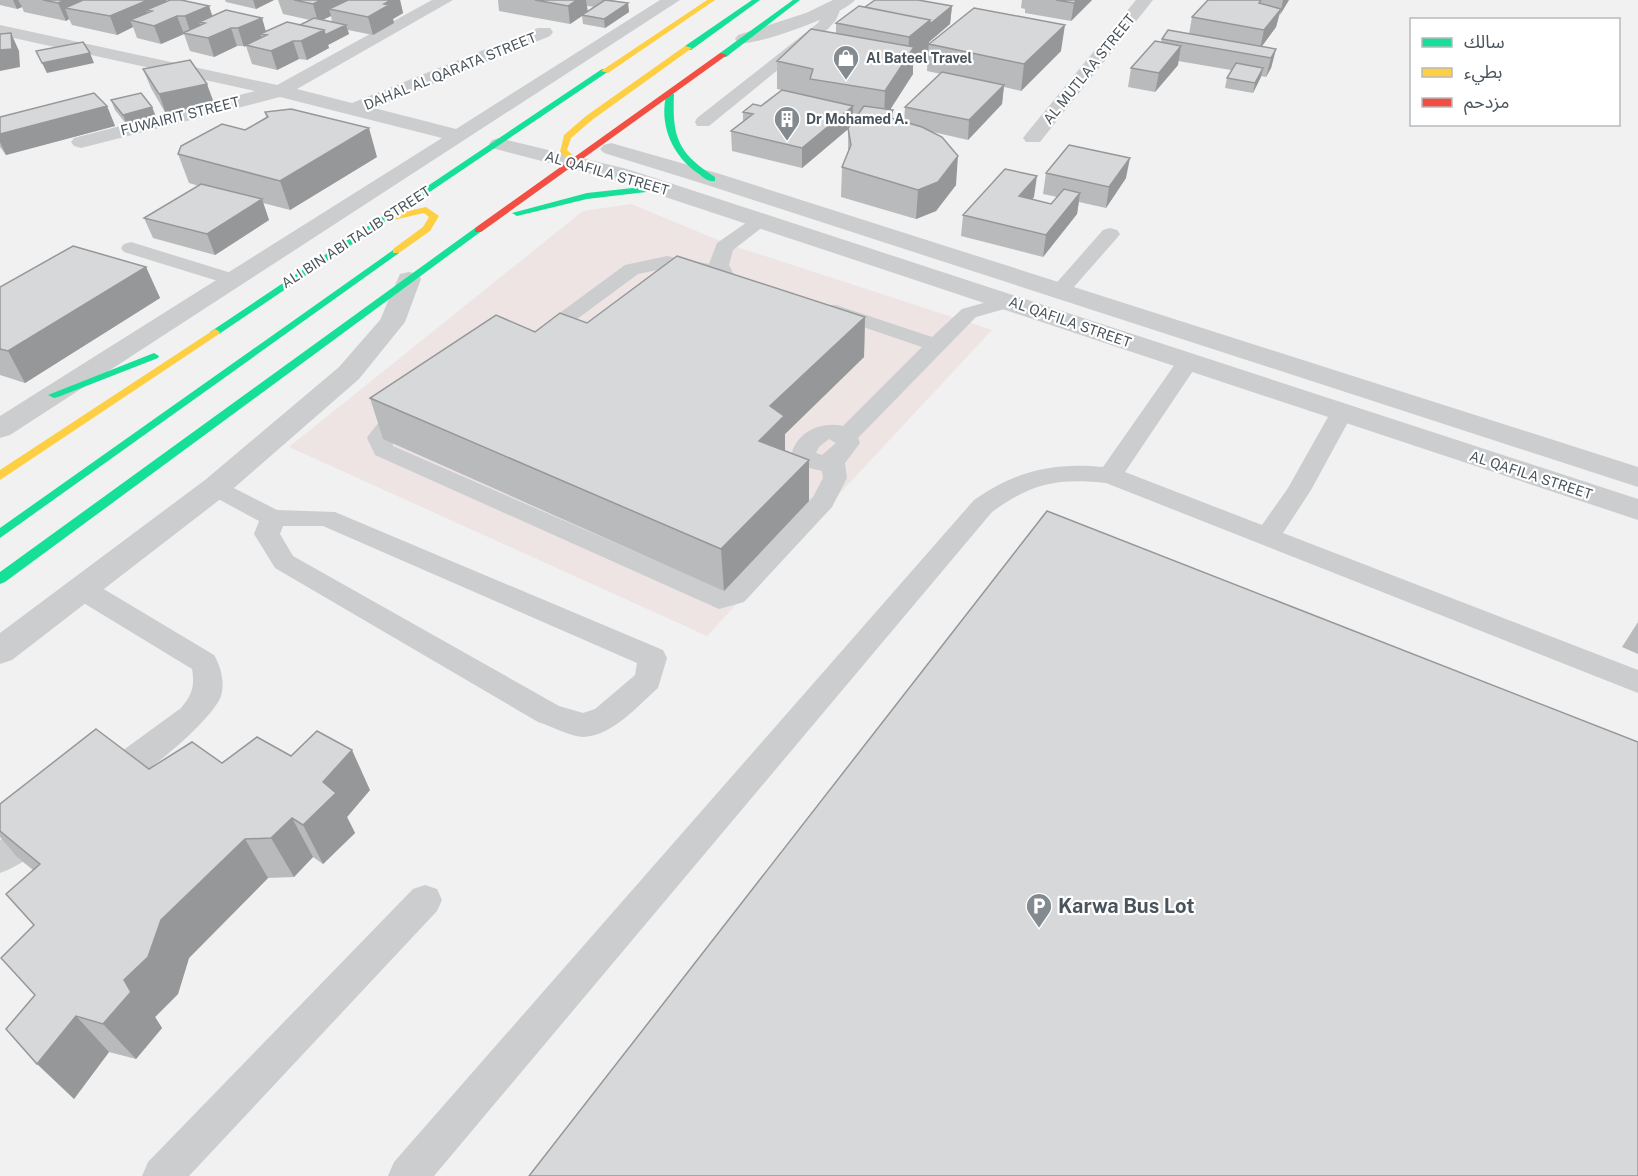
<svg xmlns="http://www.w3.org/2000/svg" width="1638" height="1176" viewBox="0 0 1638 1176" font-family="'Public Sans','Noto Sans Arabic',sans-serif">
  <rect width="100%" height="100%" fill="#f1f1f1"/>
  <path fill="#eee4e4" d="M631,204l97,40 264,86 -285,306 -418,-189 294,-236z"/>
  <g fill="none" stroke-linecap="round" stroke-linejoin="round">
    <path fill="#cbcdcf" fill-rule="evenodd" d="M834,4l7,4 -5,12 -8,9 -119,97h-12l-2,-4 2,-4 121,-95 11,-18z
      M760,216l9,6 -36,28 -4,15 4,8 -3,4h-14l-4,-6 -8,4 -37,-7 -29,6 -92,68h-16l-3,-5 98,-72 42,-9 42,8 8,-21 36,-25z
      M1110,228l7,2 3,4 -3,4 -51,58h-14l-3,-4 3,-4 51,-58z
      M131,242l110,34 3,4 -3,4 -7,2 -110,-34 -3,-4 3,-4z
      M1008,296l7,2 3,4 -3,4 -39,11 -118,121 2,5 -15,20 2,15 -15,29 -88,95 -25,7 -344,-154 -8,-17c10,-16 31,-37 51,-32l4,5 -30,24 1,11 328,143 92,-92 10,-19 -1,-7 -21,-5 -10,-10c5,-24 30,-35 52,-30l79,-79 -100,-34 -3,-4 3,-4h14l96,32 30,-28zM829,439l7,4 -14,12 -6,-2 3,-6z
      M1188,355l8,2 3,5 -74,110 137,53 26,-37 45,-80h16l4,5 -42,77 -28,43 355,137v23l-532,-210c-49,-5 -74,0 -114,29l-558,664h-46l6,-14 580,-662c41,-29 80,-38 129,-33l77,-110z
      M216,479l61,31 58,2 328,138 4,8 -9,30c-21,18 -44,47 -74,49 -13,0 -33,-11 -46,-15l-263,-154 -21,-34 5,-13 -52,-28 -3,-6 3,-6zM283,526h40l314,137 -2,12 -40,34 -12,4 -24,-7 -266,-150 -13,-22z
      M82,579l10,3 122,73c7,12 11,27 7,41 -8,24 -87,91 -112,95 -4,1 -9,-1 -13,-3l-5,-9 5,-9 85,-62c11,-13 14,-22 11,-39l-120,-73 -4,-7 4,-7z
      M40,815l11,4 5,10c-9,19 -36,37 -56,44v-33l29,-21z
      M425,885l12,4 5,11 -5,11 -248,265h-47l6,-14 265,-273z"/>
    <path fill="#cbcdcf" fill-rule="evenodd" d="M432,0h21l-156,89 55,14 186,-75h12l3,4 -3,4 -176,72 82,21 204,-129h20l-670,435 -10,3v-22l442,-278 -162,-41 -199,51 -7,-2 -3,-4 3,-4 181,-47 -255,-56v-10l277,60z
      M833,0h22c-10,14 -101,47 -117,43l-3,-4 3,-4 68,-22z
      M1136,0h17l-113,142h-14l-3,-4 3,-4z
      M499,138l128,31 1011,330v21l-1027,-341 -119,-31 -3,-4 3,-4z
      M611,143l109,31 918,293v20l-934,-303 -100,-31 -4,-4 4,-4z
      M409,272l9,2 3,5 -16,43 -46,57 -132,115 -215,166 -12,4v-31l205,-153 134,-113 41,-47 20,-46z"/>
    <path fill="#16e098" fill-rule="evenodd" d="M752,0h8l-69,50h-6v-4z
      M793,0h7l-74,57h-6v-4z
      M602,69l7,2 -390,263h-8l-1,-2z
      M667,92l7,2c-2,44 4,59 41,83v4c-7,1 -11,-3 -16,-7 -27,-18 -41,-50 -32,-82z
      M660,185l3,1v4l-76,9 -70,17 -5,-3 75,-20z
      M475,228l8,2 -478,352 -5,2v-12z
      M396,248l3,1v4l-399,285v-10z
      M154,353l5,3 -1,2 -100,39 -4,1 -6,-3z"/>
    <path fill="#ffcf43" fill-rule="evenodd" d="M707,0h8l-107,73 -7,-2z
      M685,46l7,2 -100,72 -21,18 -4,12 11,10v4h-6l-12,-12 4,-17 22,-19z
      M426,207l13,9 -9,15 -31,22h-6v-4l30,-22 6,-10 -5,-4 -35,8 -5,-3 2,-2z
      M215,329l5,3 -1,2 -219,146v-10z"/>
    <path fill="#f24e42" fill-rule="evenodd" d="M720,53l7,2 -246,177h-6v-4z"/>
  </g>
  <path fill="#b9babb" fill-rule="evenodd" d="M0,0h166l1,1 42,5 3,10 50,2 4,14 34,-7 10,-5 -27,-6 -5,-14h122l3,13 -10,6 1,4 -21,12 -25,-5 1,4 -21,11 1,3 -22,12 -8,-1 -22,11 -25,-6 -6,-18h-9l-23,11 -24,-6 -6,-17 -23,10 -24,-6 -4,-11 -16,8 -45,-10 -3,-6 -3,2 -42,-9 -2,-5 -5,2 -17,-4zM331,16l1,6 -10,-2z
    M225,0h49l-18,9 -30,-7z
    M498,0h113l17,3 1,9 -24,16 -22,-4 -1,-8 -12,8 -71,-13zM587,6l8,1 -8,5z
    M1022,0h70l-21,21 -46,-8v-4l-4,-1z
    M1208,0h81l-10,15 -3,12 -15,20 15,2 -5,19 -5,9 -5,-1 -8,17 -28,-5 2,-10 4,-8 -53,-9v4l-23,27 -27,-5 3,-19 30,-26 1,-3 27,-5 3,-17z
    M952,6l-2,18 -21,18v2l132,7 -40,40 -17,-4 -2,17 -34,36 -35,-8 23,53 -20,26 -20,8 -75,-22 1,-30 6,-14v-24l-46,39 -70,-17 -1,-20 12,-10v-9l18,-6 49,-10 -33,-7v-28l59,-28v-10l29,-16zM928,52l-1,19 14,3 -36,33 -1,15 -12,-4 -2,-8 23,-36v-9zM853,113l5,1 -5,8z
    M143,69l71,34 -48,11 -15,-26z
    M111,100l41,7 4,10 -29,8 -12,-15z
    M107,106l8,20 -109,29 -6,-8v-30z
    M265,112l112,45 -87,53 -27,-7 6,17 -54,35 -62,-17 -9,-20 55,-32 -10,-3 -11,-29 67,-24 21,-13z
    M1046,173l80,5 -20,30 -27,-6 -2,12 -34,43 -82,-21 2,-21 71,-18 -2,2 19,5 6,-7 -14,-3z
    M146,267l14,31 -135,85 -25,-8v-88z
    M865,317l-1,40 -79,77v17l24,9v41l-85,90 -341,-152 -13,-41 165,-66 52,-9z
    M1638,622v32l-16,-7z
    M291,756l79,34 -23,27 8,16 -32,31 -10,-7 -19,20 -26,1 -79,80 -11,36 -23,23 7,11 -26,31 -27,-7 -35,47 -39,-104 -2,-125 -16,-13 -17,-20v-33l149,-35 73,-6z"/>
  <path fill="#969799" d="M13,0h5l4,7 -5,2z
    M65,0h35l-35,8 4,11 -3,2 -8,-18z
    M148,0h18l4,11h-18l-6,-1 4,10h-20l3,7 -16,8 -7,-19z
    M253,0h21l-18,9z
    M321,0h32l-24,9 2,7 -13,6 -5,-18z
    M391,0h9l3,13 -10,6 1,4 -21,12 -5,-18 16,-13z
    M577,0h9l2,12 -18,12 -2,-18z
    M1077,0h15l-21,21 3,-18z
    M1283,0h6l-9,15z
    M628,3l1,9 -24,16 -1,-9z
    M209,6l6,18 -16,-2 3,7 -11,5 -6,-18z
    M952,6l-2,18 -21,18 -1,10 -15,13v9l-29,45 1,-28 23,-34 1,-20 21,-17z
    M1281,9l-5,18 -16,22 4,-19z
    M177,16l7,18 -23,10 -7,-18z
    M262,18l5,18 -7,-2 2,4 -18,9 -6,-19z
    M346,25l3,9 -21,11 1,3 -22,12 -6,-19 23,-11z
    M1065,25l-4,26 -40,40 3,-27z
    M231,28l6,18 -23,11 -6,-19z
    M11,33l8,18 1,16 -20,4v-21z
    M293,41l6,18 -22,11 -6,-19z
    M1181,46l-3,19 -23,27 4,-19z
    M1276,49l-5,19 -5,9 5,-19z
    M90,53l4,10 -47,10 -5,-10z
    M1263,68l-2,9 -8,16 2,-10z
    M207,84l7,19 -48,11 -7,-20z
    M1004,85l-2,19 -34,36 1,-20z
    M107,106l8,20 -109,29 -6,-13v-8z
    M853,106v19l-51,43v-20z
    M152,107l4,10 -29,8 -4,-10z
    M893,110l-1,28 -4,-21z
    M369,128l8,29 -87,53 -10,-29z
    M958,156l-2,29 -20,26 -20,8 2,-29z
    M1130,158l-4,20 -20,30 3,-21z
    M1037,176l-3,21 -17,20 2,-21z
    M1080,193l-3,21 -34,43 3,-22z
    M262,199l7,21 -54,35 -8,-21z
    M146,267l14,31 -135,85 -17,-32z
    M865,317l-1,40 -79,77v23l-26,-16 11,-35z
    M809,460v41l-85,90 -3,-42z
    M352,750l18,40 -23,27 8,16 -32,31 -20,-39 20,-43z
    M292,818l21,39 -19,20 -23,-39z
    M245,839l23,39 -79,80 -11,36 -23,23 7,11 -26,31 -33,-35 21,-44 37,-60z
    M76,1016l33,36 -35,47 -37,-35z"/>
  <path fill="#d7d8da" stroke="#969799" stroke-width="1.5" d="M43,0h22l-7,3z
    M83,0h65l-38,16 -45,-8z
    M170,0h11l28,6 -24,10h-8l-23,10 -24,-6 22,-9 -6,-1z
    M294,0h27l-8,4z
    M348,0h43l-7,4 5,1 -21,12 -39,-8z
    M535,0h42l-9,6z
    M605,0l23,3 -24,16 -22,-4z
    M875,0h43l34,6 -22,18v-4l-65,-13z
    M1056,0h21l-3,3z
    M1208,0h53l-2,3 22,6 -17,21 -72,-13z
    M859,6l71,14 -21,17 -73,-14z
    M974,8l91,17 -41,39 -95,-20z
    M226,10l36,8 -24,10h-7l-23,10 -25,-5 22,-10 -6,-1z
    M314,18l32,7 -21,10 -1,-5 -24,-5z
    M287,22l37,8 -23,11h-8l-22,10 -25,-6 21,-10 -7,-1z
    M811,29l103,18 -29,44 -75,-12 3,-10 -36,-8z
    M1168,30l108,19 -5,9 -109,-19z
    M11,33l1,16 -12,1v-16z
    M1155,41l26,5 -22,27 -28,-5z
    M83,42l7,11 -48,10 -6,-12z
    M190,60l17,24 -48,10 -16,-25z
    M1236,63l27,5 -8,15 -28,-5z
    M942,72l62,13 -35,35 -64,-13z
    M782,90l71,16 -51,42 -71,-17 22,-17 -10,-2 10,-8 8,2z
    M94,93l13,13 -107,28v-17z
    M141,93l11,14 -29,8 -12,-15z
    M864,106l29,4 -5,7 34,10 20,10 16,19 -20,26 -20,8 -76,-23 9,-22 -3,-17z
    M291,109l78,19 -89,53 -102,-27 3,-8 41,-22 23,6 23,-13 -3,-5z
    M1069,145l61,13 -21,29 -63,-14z
    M1005,169l32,7 -18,20 32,8 13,-15 16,4 -34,42 -83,-20z
    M201,184l61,15 -55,35 -63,-16z
    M73,246l73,21 -138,84 -8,-2v-62z
    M677,256l188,61 -95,89 14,10 -25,25 50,19 -88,89 -351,-151 126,-83 39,17 25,-19 27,10z
    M1047,511l591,231v434h-1109z
    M96,729l53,40 43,-27 30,21 35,-26 34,19 26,-25 35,19 -29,32 13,11 -33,32 -11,-7 -21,20 -26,1 -84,81 -13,37 -24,23 7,12 -28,32 -27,-8 -39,48 -31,-35 29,-34 -34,-37 33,-33 -28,-31 34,-30 -40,-33v-27z"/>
  <defs>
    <g id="shop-pin" transform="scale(1.35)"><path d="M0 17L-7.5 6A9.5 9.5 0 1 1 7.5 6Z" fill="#848b90" stroke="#fff"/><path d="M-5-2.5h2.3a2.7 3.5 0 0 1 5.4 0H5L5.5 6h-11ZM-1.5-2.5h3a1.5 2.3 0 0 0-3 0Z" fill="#fff"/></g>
    <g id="building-pin" transform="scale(1.35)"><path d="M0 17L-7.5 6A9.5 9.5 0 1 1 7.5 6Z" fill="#848b90" stroke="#fff"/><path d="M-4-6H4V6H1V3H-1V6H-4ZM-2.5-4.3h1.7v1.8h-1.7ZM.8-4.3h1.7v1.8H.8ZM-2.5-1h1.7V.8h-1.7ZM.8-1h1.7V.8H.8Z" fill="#fff"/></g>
    <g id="parking-pin" transform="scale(1.35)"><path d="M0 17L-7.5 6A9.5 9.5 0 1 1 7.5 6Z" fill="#848b90" stroke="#fff"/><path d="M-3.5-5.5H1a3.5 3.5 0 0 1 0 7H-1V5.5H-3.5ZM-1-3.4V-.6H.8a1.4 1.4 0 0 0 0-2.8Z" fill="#fff"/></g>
  </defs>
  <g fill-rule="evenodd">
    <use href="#shop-pin" x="846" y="58"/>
    <use href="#building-pin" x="787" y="119"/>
    <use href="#parking-pin" x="1039" y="906"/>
  </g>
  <g text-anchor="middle" stroke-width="4.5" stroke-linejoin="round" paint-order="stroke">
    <g font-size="14" font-weight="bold" fill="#4a545c" stroke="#fff" text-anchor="start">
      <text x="866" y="63">Al Bateel Travel</text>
      <text x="806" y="124">Dr Mohamed A.</text>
    </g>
    <g font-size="14" fill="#4a545c" stroke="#fff">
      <text transform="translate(1089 69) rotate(-51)" y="5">AL MUTLAA STREET</text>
      <text transform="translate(450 71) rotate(-22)" y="5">DAHAL AL QARATA STREET</text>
      <text transform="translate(180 116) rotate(-14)" y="5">FUWAIRIT STREET</text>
      <text transform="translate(607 173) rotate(16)" y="5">AL QAFILA STREET</text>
      <text transform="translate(356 237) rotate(-33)" y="5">ALI BIN ABI TALIB STREET</text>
      <text transform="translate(1070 322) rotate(19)" y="5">AL QAFILA STREET</text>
      <text transform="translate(1531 475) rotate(18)" y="5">AL QAFILA STREET</text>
    </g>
    <g font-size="20" font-weight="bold" fill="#4a545c" stroke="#fff" text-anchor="start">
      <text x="1058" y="913">Karwa Bus Lot</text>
    </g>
  </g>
  <rect x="1410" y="18" width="210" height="108" fill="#ffffff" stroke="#b7bbbe" stroke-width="1.5"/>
  <rect x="1422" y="38" width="30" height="9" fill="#16e098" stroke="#b7bbbe" stroke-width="1.5"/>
  <text x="1464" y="48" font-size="18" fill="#4a545c">سالك</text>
  <rect x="1422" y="68" width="30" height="9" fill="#ffcf43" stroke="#b7bbbe" stroke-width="1.5"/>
  <text x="1464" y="78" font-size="18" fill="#4a545c">بطيء</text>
  <rect x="1422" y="98" width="30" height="9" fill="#f24e42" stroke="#b7bbbe" stroke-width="1.5"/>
  <text x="1464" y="108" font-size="18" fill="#4a545c">مزدحم</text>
</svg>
